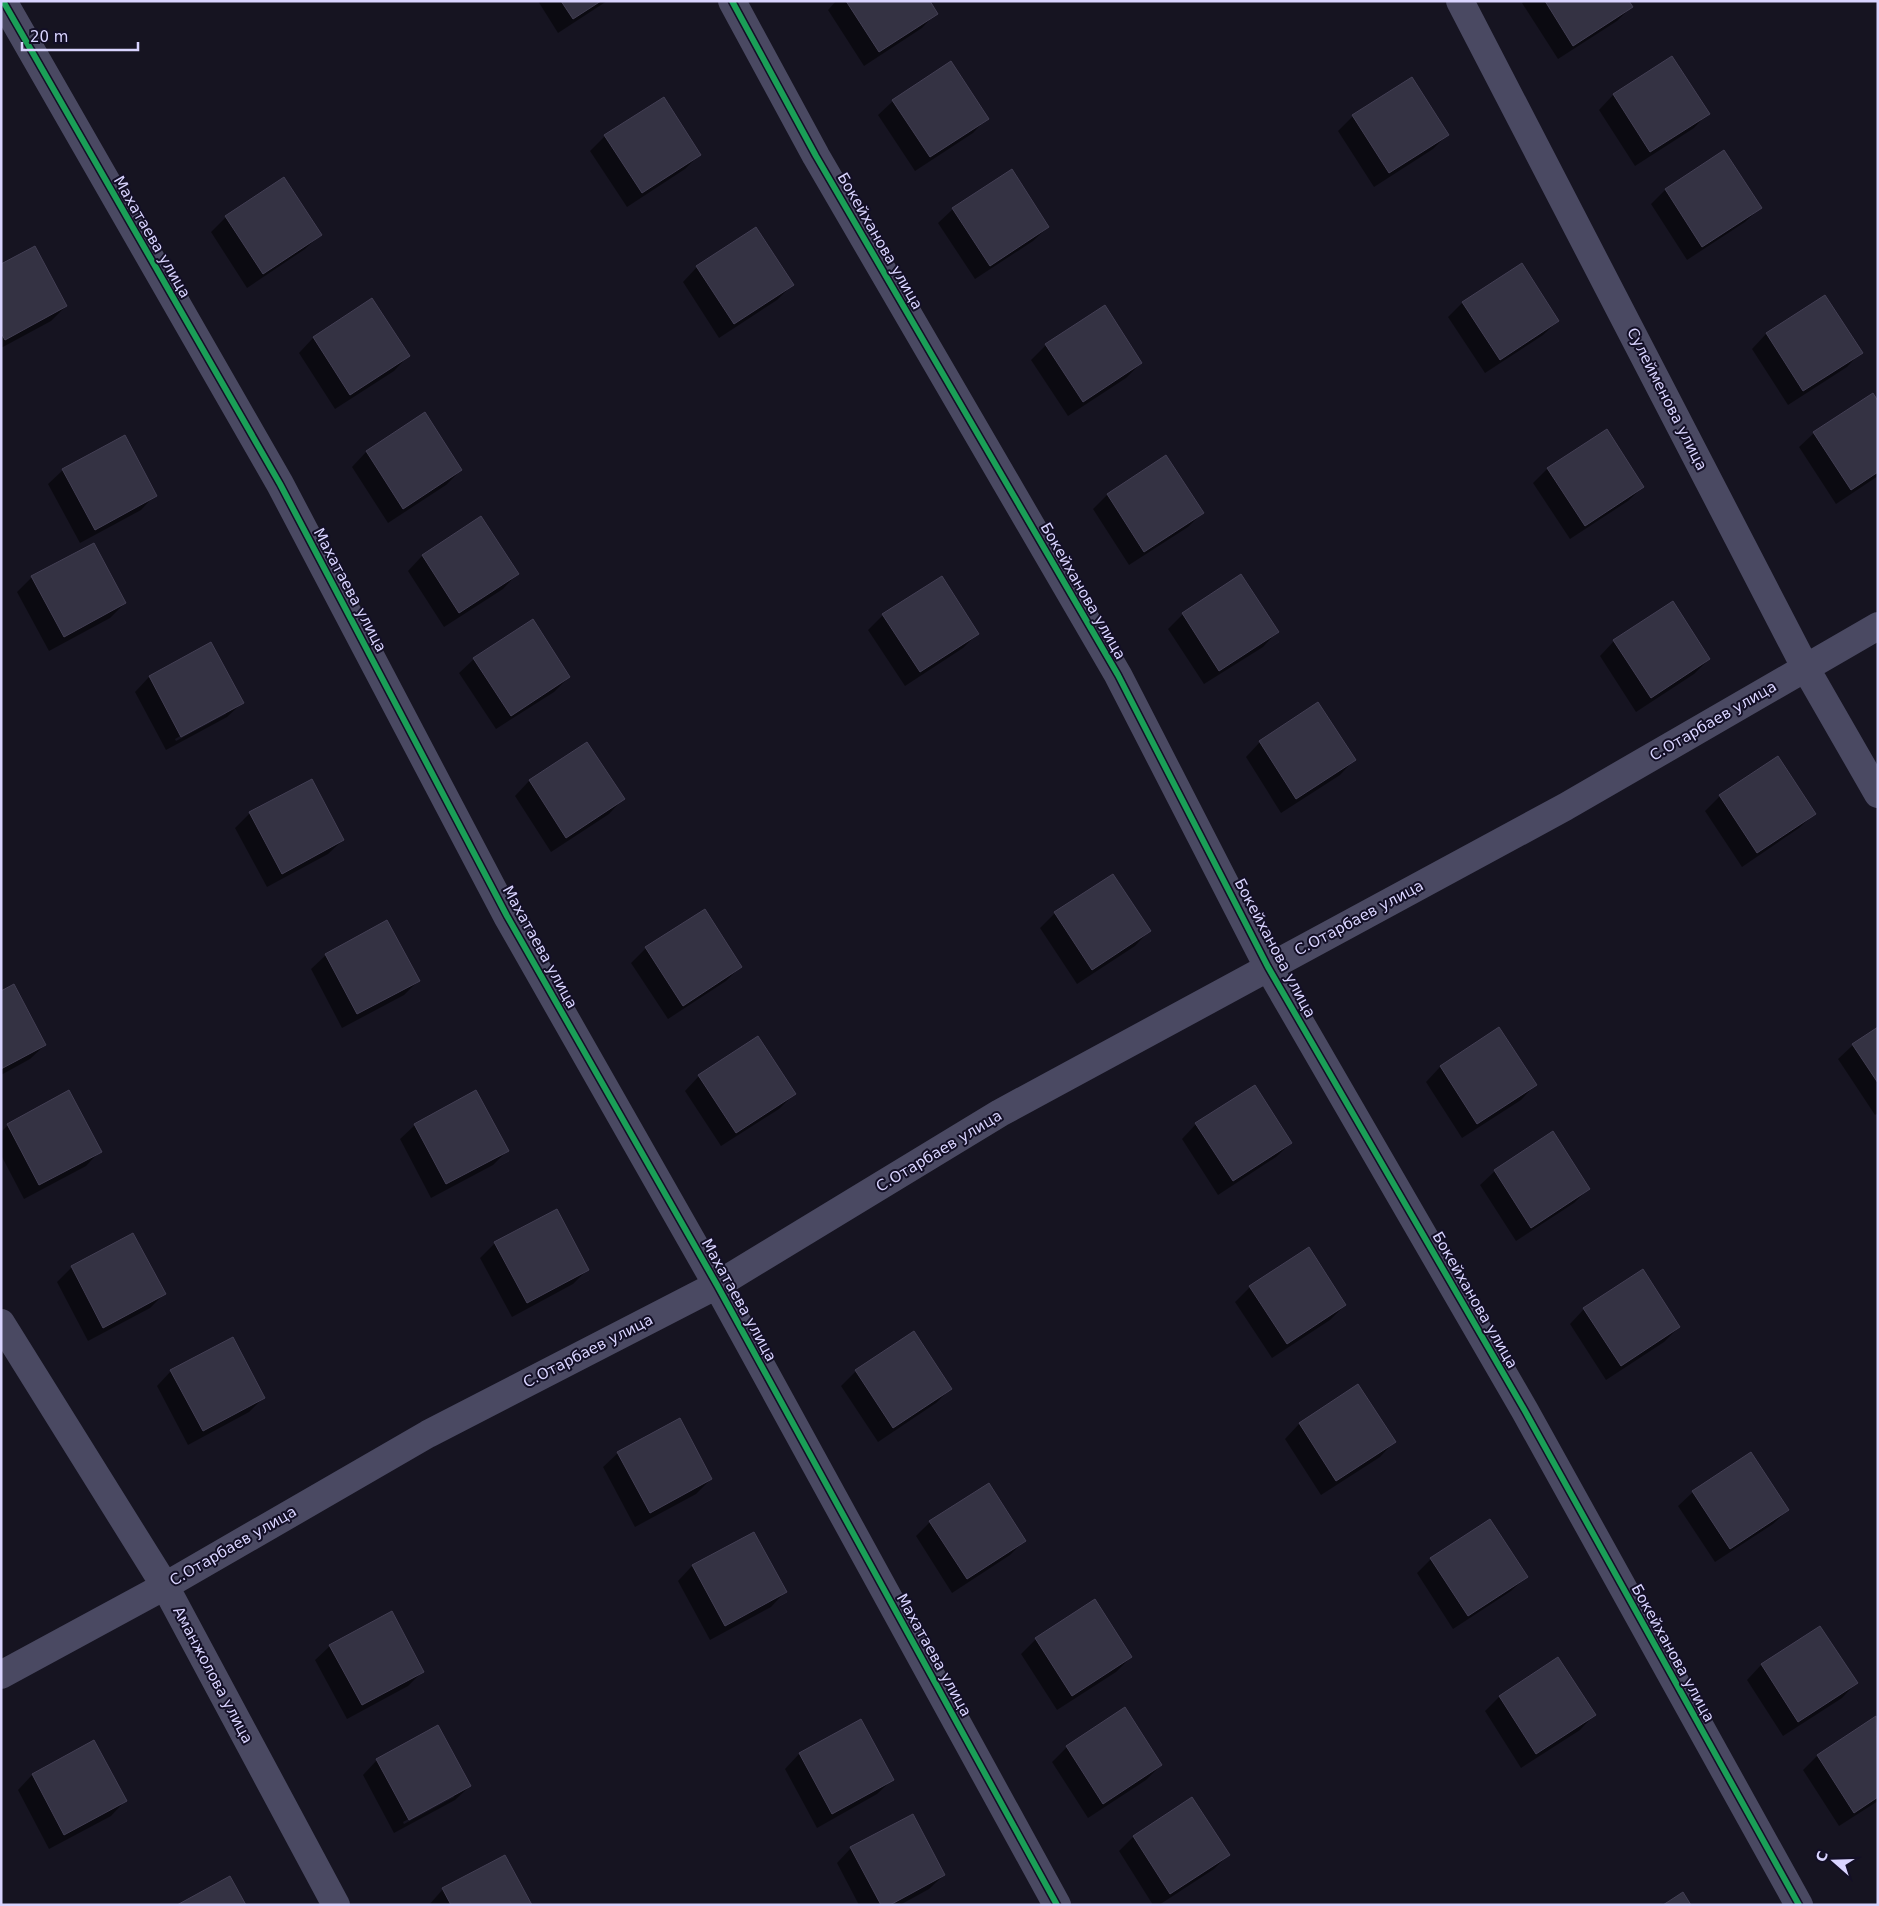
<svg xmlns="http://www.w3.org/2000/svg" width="1879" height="1906" viewBox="0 0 1879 1906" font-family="'DejaVu Sans',sans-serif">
  <rect width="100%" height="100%" fill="#161421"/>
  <path fill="#0007" fill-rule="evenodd" d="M538,1h69l-49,32z
    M836,1h93l7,12 -14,15 -58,38 -36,-56z
    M1525,1h103l3,6 -14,14 -59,38 -36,-56z
    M1672,57l36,56 -14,15 -59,38 -36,-56 14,-15z
    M1411,78l37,56 -15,15 -59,38 -36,-56 15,-15z
    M663,98l37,56 -15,15 -58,38 -37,-56 15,-15z
    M893,101l94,17 -14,15 -58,38 -37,-56z
    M1724,152l36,56 -15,14 -58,38 -36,-56 14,-14z
    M953,209l95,18 -15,14 -58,38 -37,-56z
    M226,217l94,18 -15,14 -58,39 -36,-56z
    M1,265l65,41 -15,15 -50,27z
    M697,267l95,18 -15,15 -58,38 -36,-56z
    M1825,296l36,56 -14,15 -59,38 -36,-56 14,-15z
    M372,300l36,56 -14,15 -59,38 -36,-56 14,-15z
    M1463,302l95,19 -15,14 -58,38 -37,-56z
    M1046,345l95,18 -15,15 -58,38 -37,-56z
    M1878,403v73l-42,28 -37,-57 15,-14z
    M424,414l37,56 -15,15 -58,38 -36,-56 14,-15z
    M1548,468l95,19 -15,14 -58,38 -37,-56z
    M63,470l92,25 -14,15 -61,33 -32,-59z
    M1107,495l95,18 -14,14 -59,38 -36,-56z
    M481,518l36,56 -14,15 -59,38 -36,-56 14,-15z
    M1241,576l36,56 -14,15 -59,37 -36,-55 15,-15z
    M32,577l93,26 -15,15 -61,33 -32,-59z
    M941,578l36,56 -14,14 -58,38 -37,-56 15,-15z
    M1614,641l95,18 -15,15 -58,38 -36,-56z
    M210,644l32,59 -15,14 -61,33 -31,-58 14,-15zM226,711v3l-50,27 -1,-2z
    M474,659l95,18 -15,15 -58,37 -37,-56z
    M1260,742l94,18 -14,15 -59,38 -35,-56z
    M587,744l36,55 -14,15 -58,38 -36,-56 14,-15z
    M1720,796l94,18 -15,14 -57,39 -37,-56z
    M250,813l93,27 -15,14 -61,33 -32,-59z
    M704,910l37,56 -15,15 -58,38 -37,-56 15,-15z
    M1055,913l94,18 -14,15 -58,38 -37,-56z
    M326,955l92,26 -14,14 -62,33 -31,-59z
    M1,992l44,53 -15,14 -29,16z
    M1878,1028v85l-3,2 -37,-56 15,-14z
    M1499,1029l36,56 -14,15 -59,38 -36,-56 14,-15z
    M699,1076l95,18 -15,15 -58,37 -36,-55z
    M68,1092l32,59 -14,15 -62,33 -23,-44v-23l7,-7z
    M1196,1124l95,19 -15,14 -58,38 -36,-56z
    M415,1125l92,26 -14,14 -62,33 -31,-59z
    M1495,1171l94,17 -15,15 -58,38 -36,-56z
    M132,1234l32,60 -14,14 -62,33 -31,-59 15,-15z
    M495,1243l93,26 -15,15 -61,33 -32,-59z
    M1250,1287l95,18 -15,15 -58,38 -37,-56z
    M1584,1309l95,18 -15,15 -58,38 -36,-56z
    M171,1371l93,26 -15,15 -61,33 -31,-59z
    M856,1371l94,18 -14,14 -58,39 -37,-56z
    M1358,1386l36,56 -14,15 -59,38 -36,-56 14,-15z
    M618,1453l93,26 -15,15 -61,33 -32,-60z
    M1693,1492l95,18 -15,14 -58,38 -37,-56z
    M930,1522l95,18 -15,15 -58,38 -36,-57z
    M754,1534l31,58 -14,15 -61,33 -32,-59 14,-15z
    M1431,1559l95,18 -15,14 -58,38 -36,-56z
    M1820,1627l36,56 -14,15 -59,38 -36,-56 14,-15z
    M1036,1639l95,18 -15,15 -59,38 -36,-56z
    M330,1646l93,25 -15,15 -61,33 -32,-59z
    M1558,1659l36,56 -14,15 -59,38 -36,-57 14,-14z
    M1124,1709l37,56 -15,15 -58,38 -36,-56 15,-15z
    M1876,1718l2,3v80l-39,25 -36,-56 14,-14z
    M861,1721l31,59 -15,14 -60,34 -32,-59 14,-15z
    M93,1742l32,59 -14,15 -62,33 -31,-59 14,-15z
    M377,1760l93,26 -15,14 -61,33 -31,-58zM454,1794v3l-50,27 -1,-2z
    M1192,1799l36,56 -14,14 -55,36h-6l-34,-54 14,-14z
    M851,1848l93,27 -15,14 -29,16h-41l-22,-42z
    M443,1889l87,16h-101z"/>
  <path fill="#343243" stroke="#433f54" d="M561,1h40l-28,18z
    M846,1h84l8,13 -59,38z
    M1545,1h84l4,6 -60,39z
    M1672,56l38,58 -60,38 -37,-58z
    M951,61l38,58 -59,38 -38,-57z
    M1412,77l37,58 -60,38 -37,-58z
    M664,97l37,58 -59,38 -38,-58z
    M1724,150l38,58 -60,39 -37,-58z
    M1012,169l37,58 -59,39 -38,-58z
    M284,177l38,58 -59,39 -38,-58z
    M756,227l38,58 -60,39 -38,-58z
    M35,246l32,60 -62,34 -4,-7v-69z
    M1522,263l37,58 -59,39 -38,-58z
    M1825,295l38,58 -60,38 -37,-58z
    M372,298l38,58 -60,39 -37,-58z
    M1105,305l37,58 -59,39 -38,-58z
    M1873,393l5,8v71l-27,18 -38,-58z
    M425,412l37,58 -59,39 -37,-58z
    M1607,429l37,58 -59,39 -38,-58z
    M125,435l32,61 -62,34 -33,-61z
    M1166,455l38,58 -60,39 -37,-58z
    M481,516l38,58 -60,39 -37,-58z
    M94,543l32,60 -62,34 -33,-61z
    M1241,574l38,58 -60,39 -37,-58z
    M942,576l37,58 -59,38 -38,-58z
    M1673,601l37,58 -59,39 -38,-58z
    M533,619l37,58 -59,39 -38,-58z
    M211,642l33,61 -63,34 -32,-61z
    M1318,702l38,58 -60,39 -37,-58z
    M587,742l38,57 -59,39 -37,-58z
    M1778,756l38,58 -59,39 -38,-58z
    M312,779l32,61 -62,34 -33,-62z
    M1113,874l38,57 -59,39 -38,-58z
    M705,909l37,58 -59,39 -38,-59z
    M387,920l33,61 -63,33 -32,-60z
    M14,984l32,61 -45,24v-78z
    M1499,1027l38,58 -60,39 -37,-58z
    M1878,1027v56l-26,-39z
    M758,1036l38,58 -60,39 -38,-58z
    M1255,1085l37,58 -59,38 -38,-58z
    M69,1090l33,62 -63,33 -32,-61z
    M476,1090l33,61 -63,33 -32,-60z
    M1553,1131l37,58 -59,39 -37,-58z
    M557,1209l32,61 -62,33 -33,-61z
    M133,1233l33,61 -63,34 -32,-62z
    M1309,1247l37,58 -59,39 -38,-58z
    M1643,1269l37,58 -59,39 -38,-58z
    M914,1331l38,58 -59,39 -38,-58z
    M233,1337l32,61 -62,33 -33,-61z
    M1358,1384l38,58 -60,39 -37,-58z
    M680,1418l32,61 -62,34 -33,-61z
    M1751,1452l38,58 -59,39 -38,-58z
    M989,1483l37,58 -59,38 -38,-58z
    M1490,1519l38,58 -60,39 -38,-58z
    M754,1532l33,60 -62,34 -33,-61z
    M1095,1599l37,58 -60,39 -37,-58z
    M392,1611l32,61 -62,33 -33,-60z
    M1820,1626l38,57 -60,39 -37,-58z
    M1558,1657l38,58 -60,39 -37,-58z
    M1125,1707l37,58 -59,39 -37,-58z
    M1876,1716l2,81 -24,16 -37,-58z
    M861,1719l33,61 -62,34 -33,-61z
    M438,1725l33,61 -62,34 -33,-61z
    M94,1740l33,61 -63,34 -32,-61z
    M1192,1797l38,58 -60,39 -37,-58z
    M913,1814l32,61 -55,30h-9l-31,-58z
    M505,1855l27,50h-81l-9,-17z
    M230,1876l16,29h-69z
    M1683,1892l8,13h-28z"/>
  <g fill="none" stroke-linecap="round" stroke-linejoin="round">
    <path stroke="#4a4962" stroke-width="28" d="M3,1l277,483 227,432 210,369 340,620
      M732,1l84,155 302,519 150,292 257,444 274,494
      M1460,1l345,666 73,127
      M1,1323l164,263 171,319
      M1,1675l164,-89 263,-152 289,-149 283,-172 565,-306 313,-181"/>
    <g stroke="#130f26" stroke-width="9">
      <path id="cycleway" d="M3,1l277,483 227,432 210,369 340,620
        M732,1l84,155 302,519 150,292 257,444 274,494"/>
    </g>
    <use href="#cycleway" stroke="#1a9f57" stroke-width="6"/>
  </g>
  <g text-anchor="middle" stroke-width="4" stroke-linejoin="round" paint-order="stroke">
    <g font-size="15" fill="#d9d4ff" stroke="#130f26">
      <text transform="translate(152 237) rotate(60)" y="5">Махатаева улица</text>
      <text transform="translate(880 241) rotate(60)" y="5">Бокейханова улица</text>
      <text transform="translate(1667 399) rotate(63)" y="5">Сулейменова улица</text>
      <text transform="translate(350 590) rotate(62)" y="5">Махатаева улица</text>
      <text transform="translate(1083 591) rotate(60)" y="5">Бокейханова улица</text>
      <text transform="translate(1713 721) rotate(-30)" y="5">С.Отарбаев улица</text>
      <text transform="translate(1359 918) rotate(-28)" y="5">С.Отарбаев улица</text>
      <text transform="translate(540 947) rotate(61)" y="5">Махатаева улица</text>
      <text transform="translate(1275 948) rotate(62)" y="5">Бокейханова улица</text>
      <text transform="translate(939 1151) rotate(-31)" y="5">С.Отарбаев улица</text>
      <text transform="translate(739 1300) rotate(61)" y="5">Махатаева улица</text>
      <text transform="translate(1475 1300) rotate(60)" y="5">Бокейханова улица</text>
      <text transform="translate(588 1351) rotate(-27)" y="5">С.Отарбаев улица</text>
      <text transform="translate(233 1546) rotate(-30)" y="5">С.Отарбаев улица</text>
      <text transform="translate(1673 1653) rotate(61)" y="5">Бокейханова улица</text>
      <text transform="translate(934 1655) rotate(61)" y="5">Махатаева улица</text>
      <text transform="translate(213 1675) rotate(62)" y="5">Аманжолова улица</text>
    </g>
  </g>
  <rect width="1879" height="1906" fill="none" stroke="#d9d4ff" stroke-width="5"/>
  <g transform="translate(1834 1861) rotate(290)" stroke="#130f26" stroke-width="4" paint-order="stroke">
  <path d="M0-4L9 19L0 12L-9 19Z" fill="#d9d4ff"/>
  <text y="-8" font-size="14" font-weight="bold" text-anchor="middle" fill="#d9d4ff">С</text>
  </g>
  <path d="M22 42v8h116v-8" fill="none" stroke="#d9d4ff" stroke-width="2.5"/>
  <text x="30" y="42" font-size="15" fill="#d9d4ff" stroke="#130f26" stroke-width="4" paint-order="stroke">20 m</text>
</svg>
